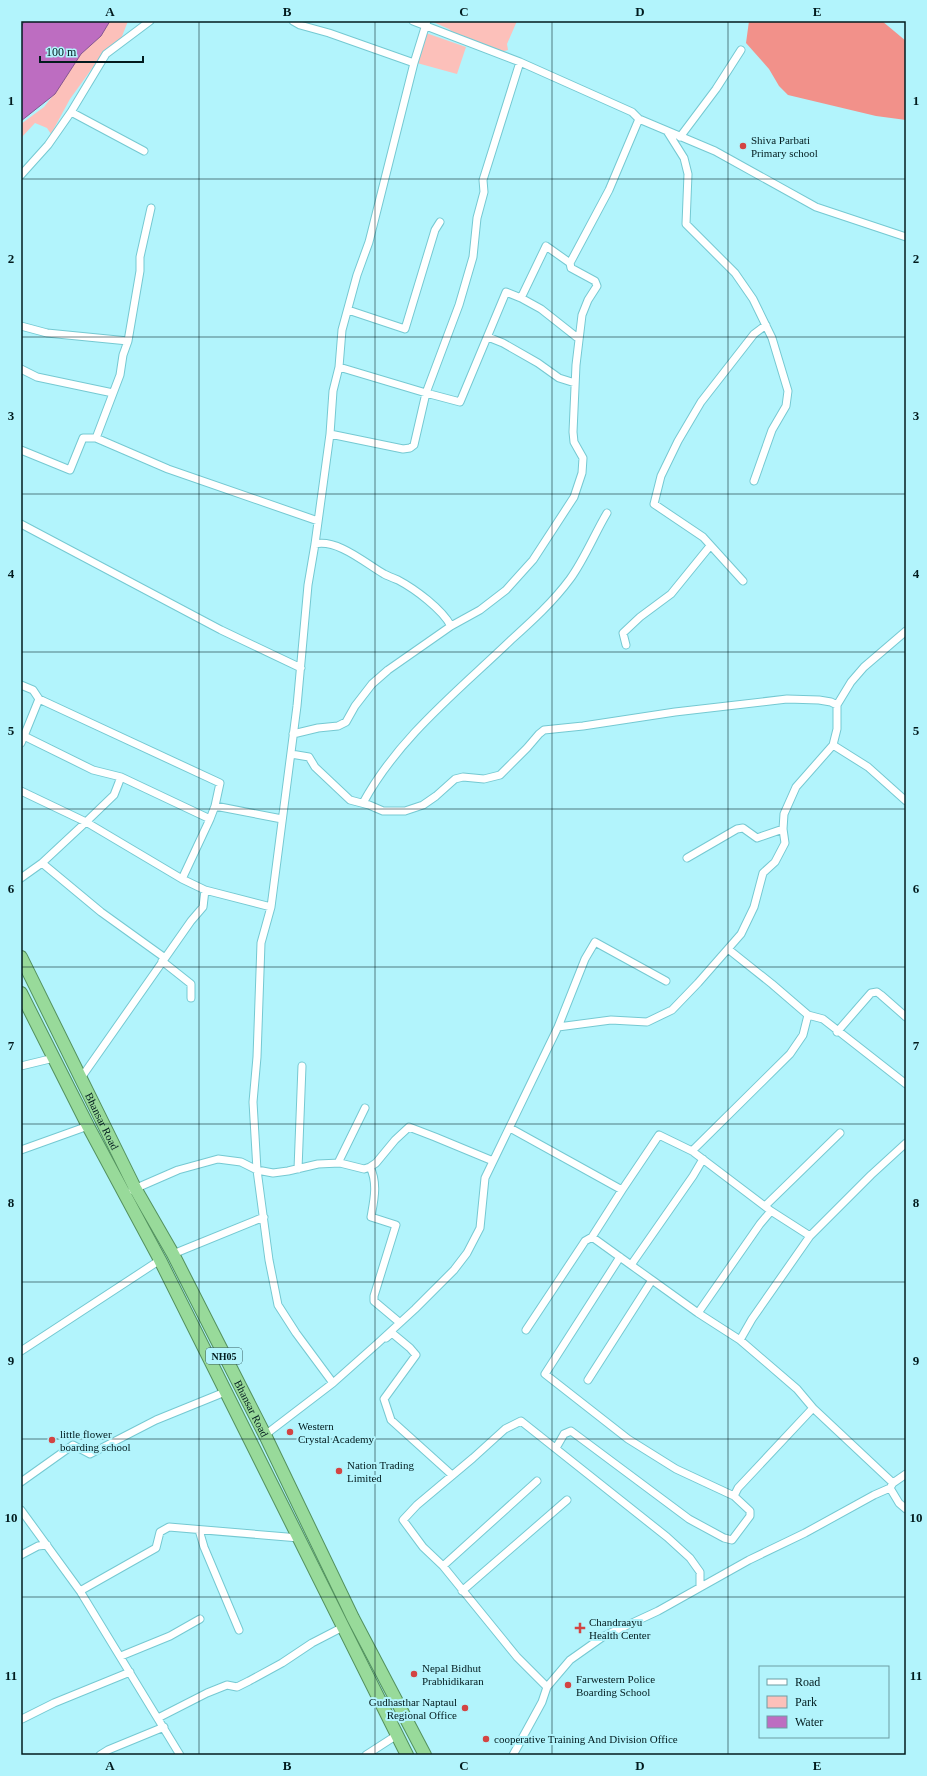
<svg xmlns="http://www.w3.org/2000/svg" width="927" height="1776" viewBox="0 0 927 1776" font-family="Georgia,serif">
  <rect width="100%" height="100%" fill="#b2f4fc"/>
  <path fill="#fcc0ba" d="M110,21h18l-7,18 -20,17 -31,43 -19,35 -4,-6 -12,-5 -14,15v-14l23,-17 11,-14 26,-39 20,-18z
    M431,21h86l-10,23 1,6 -7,2 -44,-15 -8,-8z
    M426,33l40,14 -9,27 -40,-11z"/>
  <path fill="#f2918a" d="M749,21h133l24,20v79l-30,-4 -88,-21 -9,-9 -10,-17 -23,-26z"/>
  <path fill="#bd6dc1" stroke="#855490" d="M24,21h86l-9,15 -20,18 -26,40 -34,27v-93z"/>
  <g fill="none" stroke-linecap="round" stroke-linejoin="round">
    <g stroke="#75c9d2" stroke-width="9">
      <path id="minor" d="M293,21l7,4 29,8 85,30
        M413,21l107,41 112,50 7,7 76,32 101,56 90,30
        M71,112l73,39
        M667,131l17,27 4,16 -2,50 49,49 18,26 19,39 16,53 -2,15 -14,24 -18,51
        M680,137l36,-48 25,-39
        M21,175l27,-30 23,-33 35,-58 44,-33
        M151,208l-11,49v14l-12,70 -5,14 -3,20 -24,63 72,31 150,52
        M521,298l20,11 38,30
        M348,310l57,19 30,-99 5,-8
        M21,326l26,7 81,8
        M488,337l15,6 35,20 21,15 16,5
        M339,367l87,26 34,9 46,-110 15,6 25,-52 24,17
        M21,369l16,8 76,16
        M330,434l73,15 7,-1 4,-3 12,-52 33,-88 14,-48 4,-39 7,-26 -1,-12 37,-118
        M21,450l49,20 13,-32h13
        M21,524l200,106 80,38
        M315,544c23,-5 50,19 69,30 4,2 9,4 14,6 17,9 44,29 53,46
        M743,581l-40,-44 -49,-33 7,-28 17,-35 23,-39 53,-68 12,-9
        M626,645l-3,-12 17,-16 31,-23 39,-48
        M21,685l12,5 6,9
        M21,734l3,2 15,-37 181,84 -5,23
        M293,734l25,-6 20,-2 8,-4 9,-16 17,-22 16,-14 63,-44 29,-16 26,-20 27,-30 41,-63 8,-24 1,-15 -9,-16 -1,-10 3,-67 6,-50 6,-15 9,-14 -2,-5 -24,-13 -1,-5 39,-73 30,-71
        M21,743l3,-7 69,34 28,7 89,42 -28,60
        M833,745l35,22 38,34
        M291,754l18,3 6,10 35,33 19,5 14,6h22l18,-6 13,-9 19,-17 8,-2 21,2 16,-4 27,-27 12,-14 5,-4 39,-4 92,-14 112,-13 32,1 12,2 6,3
        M21,791l65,31 28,-27 7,-18
        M363,803c35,-65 95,-112 148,-163 21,-19 42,-38 59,-61 14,-19 25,-46 37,-66
        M210,819l5,-13 67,13
        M687,858l50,-29 6,-1 14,10 26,-9
        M42,863l44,-41 96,57 23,11
        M21,878l21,-15 59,49 64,46
        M728,949l44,35 36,31 15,4 83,65
        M162,961l29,23v14
        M558,1027l27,-68 10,-17 71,39
        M837,1032l34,-39 6,-1 4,3 25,22
        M21,1066l33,-8
        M81,1078l110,-157 12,-14 2,-17 66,17
        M510,1128l112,62 37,-55 33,16 79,60 39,25 -58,83 -12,21 -42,-27 -46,-33 -64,100
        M21,1150l67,-24
        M692,1151l98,-97 13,-19 5,-20
        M338,1163l27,-55
        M370,1167c8,16 4,33 1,50l25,8 -22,71v5l25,21
        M298,1169l4,-103
        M132,1190l46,-20 40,-11 23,3 16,8 16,3 15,-2 30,-7 22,-1 24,6 6,-2 6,-4 19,-23 14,-13 26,10 58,24
        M765,1206l75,-73
        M810,1236l61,-61 35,-32
        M592,1237l30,-47
        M173,1254l91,-37
        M620,1257l-75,117 83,65 48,30 58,27
        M631,1265l21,15
        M698,1313l62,-89 11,-13
        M526,1330l59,-89 7,-4 39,28 62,-89 10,-17
        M386,1338l6,-5 18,15 6,7 -32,44 7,21 61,55
        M21,1351l139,-91
        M333,1383l-37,-50 -18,-28 -9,-45 -12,-90 -4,-68 4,-45 4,-114 10,-36 26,-201 11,-121 7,-41 15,-110 3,-43 6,-24 3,-37 15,-55 12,-33 45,-179 13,-42
        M813,1408l80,75
        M265,1435l68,-52 45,-40 37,-34 39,-39 13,-17 13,-25 5,-50 73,-151 53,-7 36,2 25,-12 26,-27 43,-49 13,-27 9,-34 12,-11 10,-19 -2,-14 1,-15 12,-27 37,-42 4,-16v-24l14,-23 13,-15 42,-36
        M556,1448l8,-14 7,-3 118,88 35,19 8,2 18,-24v-5l-16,-15 4,-8 75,-80 -16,-19 -57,-49
        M21,1482l52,-37 17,9 66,-34 69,-28
        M890,1488l9,15 7,6
        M21,1510l59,81 100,164
        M199,1530l5,17 35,83
        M21,1555l17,-9 9,-1
        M443,1566l94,-85
        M80,1591l76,-43 4,-16 9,-5 130,11
        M462,1591l105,-91
        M121,1656l49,-20 30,-17
        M547,1687l-30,-30 -74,-91 -20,-19 -20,-27 14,-15 56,-47 32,-29 16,-8 146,116 23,21 10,14v15
        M158,1718l49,-25 20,-8 10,2 12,-6 33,-18 30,-20 31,-16
        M22,1719l32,-16 76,-31
        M100,1755l8,-5 56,-23
        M366,1755l31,-20
        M513,1755l29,-53 5,-15 23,-27 34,-24 54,-25 91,-51 56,-27 69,-38 16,-7 3,-5 13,-9"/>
    </g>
    <g stroke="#53915e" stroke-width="14">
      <g id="trunk">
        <path id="s1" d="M21,957l114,231 38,66 92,181 88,183 72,137"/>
        <path d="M21,993l67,133 72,134 247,495"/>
      </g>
    </g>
    <use href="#minor" stroke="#fff" stroke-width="7"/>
    <use href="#trunk" stroke="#98da9a" stroke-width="12"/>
  </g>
  <path fill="none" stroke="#021b1e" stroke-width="1" stroke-opacity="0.55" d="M199,21v1734M375,21v1734M552,21v1734M728,21v1734M21,179h885M21,337h885M21,494h885M21,652h885M21,809h885M21,967h885M21,1124h885M21,1282h885M21,1439h885M21,1597h885"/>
  <g fill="#d34443" stroke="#b2f4fc" stroke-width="1.5">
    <circle cx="743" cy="146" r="4"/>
    <circle cx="290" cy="1432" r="4"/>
    <circle cx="52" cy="1440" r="4"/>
    <circle cx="339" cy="1471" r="4"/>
    <path d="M578 1622h4v4h4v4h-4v4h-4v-4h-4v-4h4z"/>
    <circle cx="414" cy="1674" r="4"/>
    <circle cx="568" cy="1685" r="4"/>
    <circle cx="465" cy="1708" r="4"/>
    <circle cx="486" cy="1739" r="4"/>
  </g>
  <g text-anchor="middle" stroke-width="4" stroke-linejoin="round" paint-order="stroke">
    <rect fill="#b2f4fc" stroke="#375c61" stroke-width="1" x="206" y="1348" width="36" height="16" rx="3"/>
    <g font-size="10" font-weight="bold" fill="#021b1e">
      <text x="224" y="1360">NH05</text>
    </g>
    <g font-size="11" fill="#021b1e" stroke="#b2f4fc" text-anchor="start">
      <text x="751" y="144">Shiva Parbati<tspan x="751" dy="13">Primary school</tspan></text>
      <text x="298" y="1430">Western<tspan x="298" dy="13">Crystal Academy</tspan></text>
      <text x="60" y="1438">little flower<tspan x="60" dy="13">boarding school</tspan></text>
      <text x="347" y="1469">Nation Trading<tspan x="347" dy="13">Limited</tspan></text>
      <text x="589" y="1626">Chandraayu<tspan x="589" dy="13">Health Center</tspan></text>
      <text x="422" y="1672">Nepal Bidhut<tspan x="422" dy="13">Prabhidikaran</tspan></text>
      <text x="576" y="1683">Farwestern Police<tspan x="576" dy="13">Boarding School</tspan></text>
      <text x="457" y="1706" text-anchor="end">Gudhasthar Naptaul<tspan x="457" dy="13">Regional Office</tspan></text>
      <text x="494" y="1743">cooperative Training And Division Office</text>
    </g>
    <g font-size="11" fill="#021b1e" stroke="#b2f4fc">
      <text dy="4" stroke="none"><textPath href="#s1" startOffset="183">Bhansar Road</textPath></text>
      <text dy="4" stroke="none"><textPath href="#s1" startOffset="507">Bhansar Road</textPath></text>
    </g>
  </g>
  <rect width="927" height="1776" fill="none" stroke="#b2f4fc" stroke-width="44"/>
  <rect x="759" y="1666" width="130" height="72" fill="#b2f4fc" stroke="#6c9da3"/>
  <rect x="767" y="1679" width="20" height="6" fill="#ffffff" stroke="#6c9da3"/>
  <text x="795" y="1686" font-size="12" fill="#021b1e">Road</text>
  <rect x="767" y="1696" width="20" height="12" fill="#fcc0ba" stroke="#6c9da3"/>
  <text x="795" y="1706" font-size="12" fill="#021b1e">Park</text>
  <rect x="767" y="1716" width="20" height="12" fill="#bd6dc1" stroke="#6c9da3"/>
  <text x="795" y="1726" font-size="12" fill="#021b1e">Water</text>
  <path d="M40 56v6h103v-6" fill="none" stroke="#021b1e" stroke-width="2"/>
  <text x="46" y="56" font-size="12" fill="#021b1e" stroke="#b2f4fc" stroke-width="3" paint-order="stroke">100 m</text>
  <rect x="22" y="22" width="883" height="1732" fill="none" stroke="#021b1e" stroke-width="1.5"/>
  <g font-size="13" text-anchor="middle" font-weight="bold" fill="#021b1e">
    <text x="110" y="16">A</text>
    <text x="287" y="16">B</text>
    <text x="464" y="16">C</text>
    <text x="640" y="16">D</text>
    <text x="817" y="16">E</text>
    <text x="11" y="105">1</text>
    <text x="916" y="105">1</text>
    <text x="11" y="263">2</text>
    <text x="916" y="263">2</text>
    <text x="11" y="420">3</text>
    <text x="916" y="420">3</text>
    <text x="11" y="578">4</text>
    <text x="916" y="578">4</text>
    <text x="11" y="735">5</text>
    <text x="916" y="735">5</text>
    <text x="11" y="893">6</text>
    <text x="916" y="893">6</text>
    <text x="11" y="1050">7</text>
    <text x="916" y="1050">7</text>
    <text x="11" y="1207">8</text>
    <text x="916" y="1207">8</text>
    <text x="11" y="1365">9</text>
    <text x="916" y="1365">9</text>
    <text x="11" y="1522">10</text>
    <text x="916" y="1522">10</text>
    <text x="11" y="1680">11</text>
    <text x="916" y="1680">11</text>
    <text x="110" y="1770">A</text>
    <text x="287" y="1770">B</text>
    <text x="464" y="1770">C</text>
    <text x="640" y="1770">D</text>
    <text x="817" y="1770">E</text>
  </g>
</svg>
